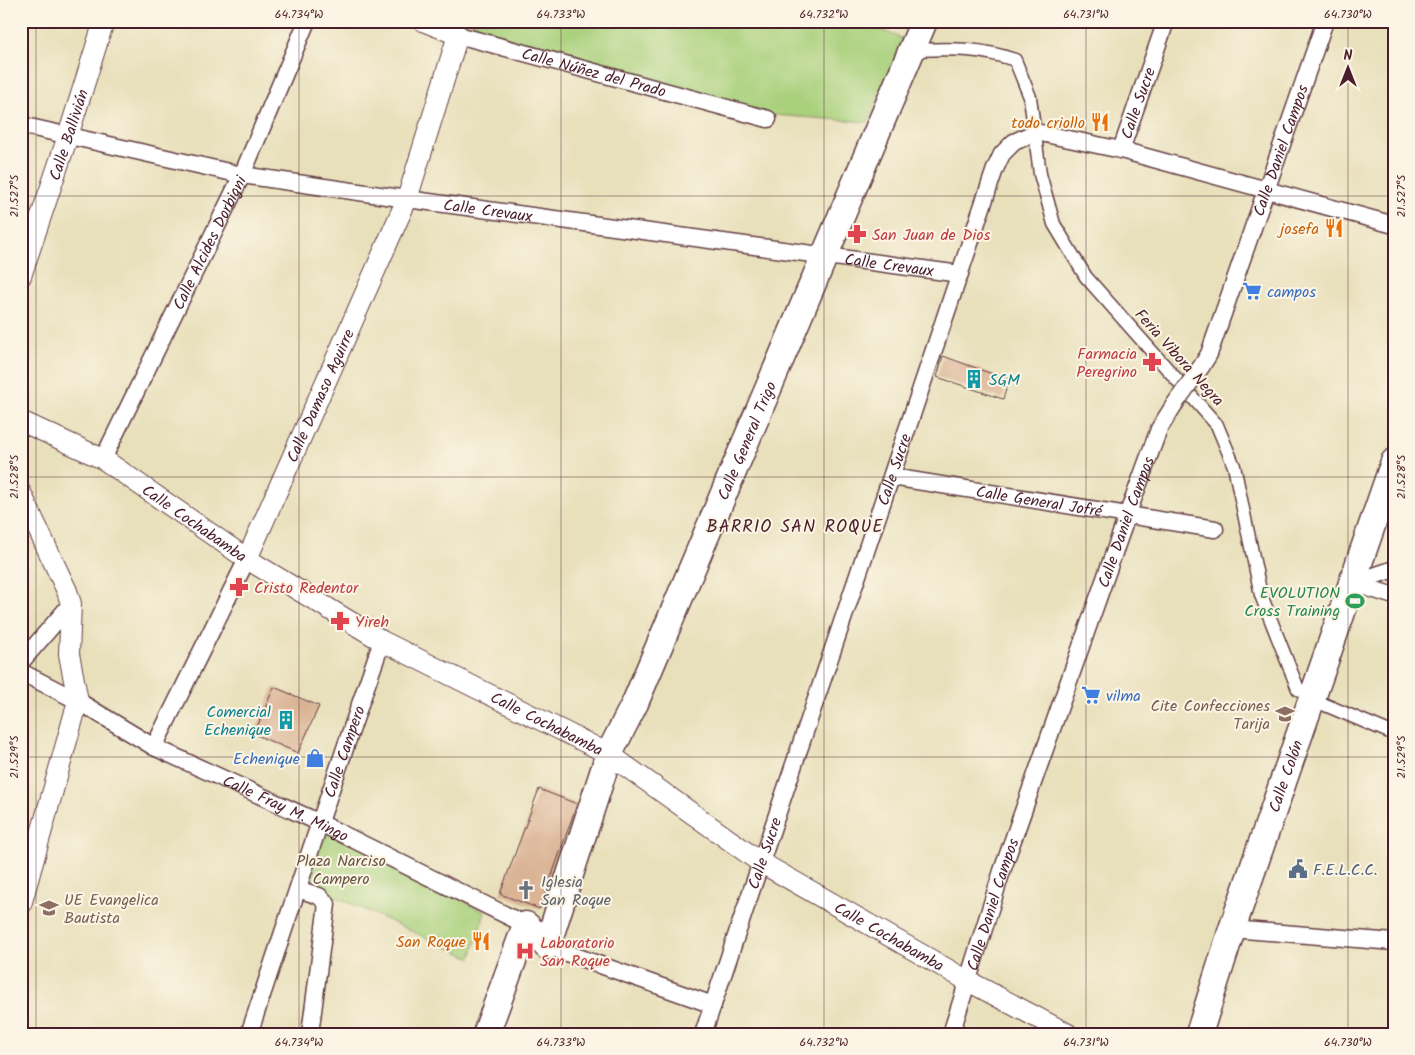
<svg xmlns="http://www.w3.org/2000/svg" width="1415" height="1055" viewBox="0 0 1415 1055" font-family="Kalam,sans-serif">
  <rect width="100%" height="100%" fill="#fcf5e5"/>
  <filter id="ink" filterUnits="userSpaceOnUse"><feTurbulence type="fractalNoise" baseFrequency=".02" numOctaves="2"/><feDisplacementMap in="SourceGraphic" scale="10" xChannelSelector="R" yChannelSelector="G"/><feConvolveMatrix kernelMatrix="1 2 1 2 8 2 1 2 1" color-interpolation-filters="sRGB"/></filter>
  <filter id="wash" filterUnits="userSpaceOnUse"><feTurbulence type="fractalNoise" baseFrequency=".0096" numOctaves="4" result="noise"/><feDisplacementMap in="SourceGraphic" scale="20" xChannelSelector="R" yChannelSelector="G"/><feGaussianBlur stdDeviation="1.12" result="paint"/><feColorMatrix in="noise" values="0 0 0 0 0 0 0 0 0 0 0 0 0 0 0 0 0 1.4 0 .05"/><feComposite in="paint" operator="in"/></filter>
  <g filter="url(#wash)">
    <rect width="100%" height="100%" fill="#e8e0bb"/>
    <path fill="#a9d07b" stroke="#7a7853" d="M466,21h394l43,18 -35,83 -95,-7 -299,-82 2,-9z
      M327,832l158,80 -14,46 -166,-75z"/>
    <g id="blocks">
      <path fill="#dab394" d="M943,356l66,24 -6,19 -66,-22z
        M274,687l45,19 -21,47 -44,-19z
        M539,789l38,15 -37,105 -40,-15z"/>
    </g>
  </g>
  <g filter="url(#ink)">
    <use href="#blocks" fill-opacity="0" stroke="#623c41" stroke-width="1"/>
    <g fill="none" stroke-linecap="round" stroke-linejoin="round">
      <g stroke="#623c41" stroke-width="15">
        <path id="pedestrian" d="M912,50c40,-1 64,-3 103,10l15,37 10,77 14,50 32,53 131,148 17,41 27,129 37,94 25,15 71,30"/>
      </g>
      <g stroke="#623c41" stroke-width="19">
        <g id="minor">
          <path id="s1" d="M458,35l310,84"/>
          <path id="s2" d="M21,125l221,50 165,24 553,75"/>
          <path id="s3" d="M1121,150l45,-129"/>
          <path id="s4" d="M1201,367l8,-13 116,-333"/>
          <path id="s5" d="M103,459l139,-284 65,-154"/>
          <path id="s6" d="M892,477l323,52"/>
          <path d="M1353,583l41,-14"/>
          <path d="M1353,583l41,13"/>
          <path d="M21,662l50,-58"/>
          <path id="s7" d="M21,672l57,29 76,46 164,75 208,103"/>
          <path d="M154,747l93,-188"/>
          <path d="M298,889l21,7 8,8 -17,130"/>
          <path d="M1232,929l162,13"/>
          <path d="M547,946l166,59"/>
          <path id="s8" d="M249,1034c44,-131 87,-262 133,-393"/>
          <path id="s9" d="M703,1034l292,-865 7,-15 12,-12 22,-10 85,18 273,75"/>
          <path id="s10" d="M951,1034l51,-163 125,-355 32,-87 15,-24"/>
        </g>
      </g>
      <g stroke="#623c41" stroke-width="22">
        <g id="tertiary">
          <path id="s11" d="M21,276l47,-140 36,-115"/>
          <path id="s12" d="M21,421l82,38 144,100 135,82 227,113 151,108 208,119 100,53"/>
          <path d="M21,493l46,98 4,13 -2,50 9,47 -57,204"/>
          <path id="s13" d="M247,559l160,-360 51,-164 -35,-14"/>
        </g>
      </g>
      <g stroke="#623c41" stroke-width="29">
        <g id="primary">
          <path id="s14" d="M486,1034l40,-109 21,21 62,-192 26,-51 289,-682"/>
          <path id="s15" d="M1199,1034l33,-105 162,-467"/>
        </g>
      </g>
      <use href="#pedestrian" stroke="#fff" stroke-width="12"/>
      <use href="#minor" stroke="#fff" stroke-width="16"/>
      <use href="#tertiary" stroke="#fff" stroke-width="20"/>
      <use href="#primary" stroke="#fff" stroke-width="26"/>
      <g stroke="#623c41" stroke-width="19" stroke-linecap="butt">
        <path id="minor-bridge" d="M1174,405l27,-38"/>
      </g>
      <use href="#minor-bridge" stroke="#fff" stroke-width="16"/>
    </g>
  </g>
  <path fill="none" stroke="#4a1f2b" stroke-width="1" stroke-opacity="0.45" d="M36,21v1013M299,21v1013M561,21v1013M824,21v1013M1086,21v1013M1348,21v1013M21,196h1373M21,477h1373M21,757h1373"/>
  <defs>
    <g id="restaurant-bare" transform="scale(1.5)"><path d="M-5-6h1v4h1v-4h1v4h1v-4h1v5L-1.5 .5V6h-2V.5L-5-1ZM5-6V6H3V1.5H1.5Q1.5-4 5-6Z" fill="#e8710a" stroke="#fcf5e5" stroke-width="2.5" paint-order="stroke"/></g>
    <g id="pharmacy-bare" transform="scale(1.5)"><path d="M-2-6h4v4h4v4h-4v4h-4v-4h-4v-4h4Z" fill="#e0444e" stroke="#fcf5e5" stroke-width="2.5" paint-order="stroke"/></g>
    <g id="supermarket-bare" transform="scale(1.5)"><path d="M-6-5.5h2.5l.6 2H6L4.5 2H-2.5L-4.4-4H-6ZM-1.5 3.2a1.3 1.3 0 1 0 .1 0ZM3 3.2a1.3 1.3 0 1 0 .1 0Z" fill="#3f7fe0" stroke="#fcf5e5" stroke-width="2.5" paint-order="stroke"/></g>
    <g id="building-bare" transform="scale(1.5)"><path d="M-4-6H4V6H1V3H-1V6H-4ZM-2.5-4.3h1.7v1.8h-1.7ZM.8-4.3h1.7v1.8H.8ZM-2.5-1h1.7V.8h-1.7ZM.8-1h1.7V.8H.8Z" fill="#0f9aa8" stroke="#fcf5e5" stroke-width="2.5" paint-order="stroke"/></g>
    <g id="stadium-bare" transform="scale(1.5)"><path d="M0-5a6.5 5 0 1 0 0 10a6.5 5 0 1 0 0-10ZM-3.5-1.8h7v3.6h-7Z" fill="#2e9e5b" stroke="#fcf5e5" stroke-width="2.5" paint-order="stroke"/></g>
    <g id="school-bare" transform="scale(1.5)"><path d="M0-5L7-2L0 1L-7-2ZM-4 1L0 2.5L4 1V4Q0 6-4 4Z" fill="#8d6e63" stroke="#fcf5e5" stroke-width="2.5" paint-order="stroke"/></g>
    <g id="shop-bare" transform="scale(1.5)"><path d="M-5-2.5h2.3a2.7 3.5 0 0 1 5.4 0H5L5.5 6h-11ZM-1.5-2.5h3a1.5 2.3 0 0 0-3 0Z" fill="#3f7fe0" stroke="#fcf5e5" stroke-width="2.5" paint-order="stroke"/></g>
    <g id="civic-bare" transform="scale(1.5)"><path d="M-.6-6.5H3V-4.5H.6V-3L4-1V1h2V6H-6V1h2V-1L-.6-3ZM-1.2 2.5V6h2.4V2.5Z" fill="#5c6f8a" stroke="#fcf5e5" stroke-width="2.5" paint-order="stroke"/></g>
    <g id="church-bare" transform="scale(1.5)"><path d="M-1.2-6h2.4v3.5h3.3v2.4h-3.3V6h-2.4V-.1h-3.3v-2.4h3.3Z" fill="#6b7280" stroke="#fcf5e5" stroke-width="2.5" paint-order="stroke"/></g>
    <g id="hospital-bare" transform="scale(1.5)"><path d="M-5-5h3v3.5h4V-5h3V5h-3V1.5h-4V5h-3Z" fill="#e0444e" stroke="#fcf5e5" stroke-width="2.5" paint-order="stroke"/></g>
  </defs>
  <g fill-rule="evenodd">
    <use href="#restaurant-bare" x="1100" y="122"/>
    <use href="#restaurant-bare" x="1334" y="228"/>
    <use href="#pharmacy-bare" x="857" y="234"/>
    <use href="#supermarket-bare" x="1252" y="291"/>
    <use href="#pharmacy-bare" x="1152" y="362"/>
    <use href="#building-bare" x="974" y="379"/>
    <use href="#pharmacy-bare" x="239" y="587"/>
    <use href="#stadium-bare" x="1355" y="601"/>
    <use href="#pharmacy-bare" x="340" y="621"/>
    <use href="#supermarket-bare" x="1091" y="695"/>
    <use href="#school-bare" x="1285" y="714"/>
    <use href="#building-bare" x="286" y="720"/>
    <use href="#shop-bare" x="315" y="758"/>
    <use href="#civic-bare" x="1298" y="869"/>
    <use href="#church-bare" x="526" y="890"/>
    <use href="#school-bare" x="49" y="908"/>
    <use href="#restaurant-bare" x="481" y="941"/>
    <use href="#hospital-bare" x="525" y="951"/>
  </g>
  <g text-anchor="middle" stroke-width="4" stroke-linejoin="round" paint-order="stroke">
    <g font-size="16" fill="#4a1f2b" stroke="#fcf5e5">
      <text dy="6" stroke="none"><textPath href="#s1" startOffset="141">Calle Núñez del Prado</textPath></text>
      <text dy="6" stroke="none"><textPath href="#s3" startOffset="50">Calle Sucre</textPath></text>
      <text dy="6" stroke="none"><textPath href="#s11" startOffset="149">Calle Ballivián</textPath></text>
      <text dy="6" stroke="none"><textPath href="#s4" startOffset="231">Calle Daniel Campos</textPath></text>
      <text dy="6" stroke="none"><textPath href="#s2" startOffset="475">Calle Crevaux</textPath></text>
      <text dy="6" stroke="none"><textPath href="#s5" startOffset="241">Calle Alcides Dorbigni</textPath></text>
      <text dy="6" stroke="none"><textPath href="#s2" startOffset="880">Calle Crevaux</textPath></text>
      <text transform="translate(1180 357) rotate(48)" y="6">Feria Vibora Negra</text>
      <text dy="6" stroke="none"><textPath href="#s13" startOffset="179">Calle Damaso Aguirre</textPath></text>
      <text dy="6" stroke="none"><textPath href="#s14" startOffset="690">Calle General Trigo</textPath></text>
      <text dy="6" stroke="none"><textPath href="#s9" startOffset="596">Calle Sucre</textPath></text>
      <text dy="6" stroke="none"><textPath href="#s6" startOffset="149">Calle General Jofré</textPath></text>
      <text dy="6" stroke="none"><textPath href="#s10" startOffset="541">Calle Daniel Campos</textPath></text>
      <text dy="6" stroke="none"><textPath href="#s12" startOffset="202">Calle Cochabamba</textPath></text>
      <text dy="6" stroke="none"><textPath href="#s12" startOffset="608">Calle Cochabamba</textPath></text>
      <text dy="6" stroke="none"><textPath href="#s8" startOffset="298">Calle Campero</textPath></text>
      <text dy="6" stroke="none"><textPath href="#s15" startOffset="272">Calle Colón</textPath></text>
      <text dy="6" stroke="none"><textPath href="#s7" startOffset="298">Calle Fray M. Mingo</textPath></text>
      <text dy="6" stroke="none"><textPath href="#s9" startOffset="191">Calle Sucre</textPath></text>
      <text dy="6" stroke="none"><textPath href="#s10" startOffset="136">Calle Daniel Campos</textPath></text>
      <text dy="6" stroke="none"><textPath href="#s12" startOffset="1012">Calle Cochabamba</textPath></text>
    </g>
    <g font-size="16" fill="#c56008" stroke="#fcf5e5" text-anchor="end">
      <text x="1085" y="128">todo criollo</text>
      <text x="1319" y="234">josefa</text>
      <text x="466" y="947">San Roque</text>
    </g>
    <g font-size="16" fill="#be3a42" stroke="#fcf5e5" text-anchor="start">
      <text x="872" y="240">San Juan de Dios</text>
      <text x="1137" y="359" text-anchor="end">Farmacia<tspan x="1137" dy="18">Peregrino</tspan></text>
      <text x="254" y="593">Cristo Redentor</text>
      <text x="355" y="627">Yireh</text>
      <text x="540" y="948">Laboratorio<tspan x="540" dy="18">San Roque</tspan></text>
    </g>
    <g font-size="16" fill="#366cbe" stroke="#fcf5e5" text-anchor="start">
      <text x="1267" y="297">campos</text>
      <text x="1106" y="701">vilma</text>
      <text x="300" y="764" text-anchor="end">Echenique</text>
    </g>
    <g font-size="16" fill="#0d838f" stroke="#fcf5e5" text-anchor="start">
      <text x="989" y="385">SGM</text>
      <text x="271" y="717" text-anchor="end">Comercial<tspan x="271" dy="18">Echenique</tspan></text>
    </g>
    <g font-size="16" fill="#27864d" stroke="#fcf5e5" text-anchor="end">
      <text x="1340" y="598">EVOLUTION<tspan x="1340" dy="18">Cross Training</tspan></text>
    </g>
    <g font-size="16" fill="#785e54" stroke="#fcf5e5" text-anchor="end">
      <text x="1270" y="711">Cite Confecciones<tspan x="1270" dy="18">Tarija</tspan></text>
      <text x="64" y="905" text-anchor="start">UE Evangelica<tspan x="64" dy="18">Bautista</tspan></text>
    </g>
    <g font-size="16" fill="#665443" stroke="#fcf5e5">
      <text x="341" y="866">Plaza Narciso<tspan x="341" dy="18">Campero</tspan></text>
    </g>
    <g font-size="16" fill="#4e5e75" stroke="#fcf5e5" text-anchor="start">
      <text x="1313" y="875">F.E.L.C.C.</text>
    </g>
    <g font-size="16" fill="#5b616d" stroke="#fcf5e5" text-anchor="start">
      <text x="541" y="887">Iglesia<tspan x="541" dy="18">San Roque</tspan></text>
    </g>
    <g font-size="18" letter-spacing="1" fill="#4a1f2b" stroke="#fcf5e5">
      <text x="795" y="532">BARRIO SAN ROQUE</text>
    </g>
  </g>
  <rect width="1415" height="1055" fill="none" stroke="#fcf5e5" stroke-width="55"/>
  <g transform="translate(1348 68)" stroke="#fcf5e5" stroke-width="4" paint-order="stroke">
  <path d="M0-4L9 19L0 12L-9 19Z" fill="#4a1f2b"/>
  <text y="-8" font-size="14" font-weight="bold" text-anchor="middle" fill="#4a1f2b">N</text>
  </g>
  <rect x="28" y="28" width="1360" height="1000" fill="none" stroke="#4a1f2b" stroke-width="2"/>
  <g font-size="12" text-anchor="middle" fill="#4a1f2b">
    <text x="299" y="18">64.734°W</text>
    <text x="561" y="18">64.733°W</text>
    <text x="824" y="18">64.732°W</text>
    <text x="1086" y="18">64.731°W</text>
    <text x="1348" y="18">64.730°W</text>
    <text transform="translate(14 196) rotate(-90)" y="4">21.527°S</text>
    <text transform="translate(1401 196) rotate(-90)" y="4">21.527°S</text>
    <text transform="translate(14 477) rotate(-90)" y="4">21.528°S</text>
    <text transform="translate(1401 477) rotate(-90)" y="4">21.528°S</text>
    <text transform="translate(14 757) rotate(-90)" y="4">21.529°S</text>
    <text transform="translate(1401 757) rotate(-90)" y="4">21.529°S</text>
    <text x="299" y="1046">64.734°W</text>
    <text x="561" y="1046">64.733°W</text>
    <text x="824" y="1046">64.732°W</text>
    <text x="1086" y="1046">64.731°W</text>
    <text x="1348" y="1046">64.730°W</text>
  </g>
</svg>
